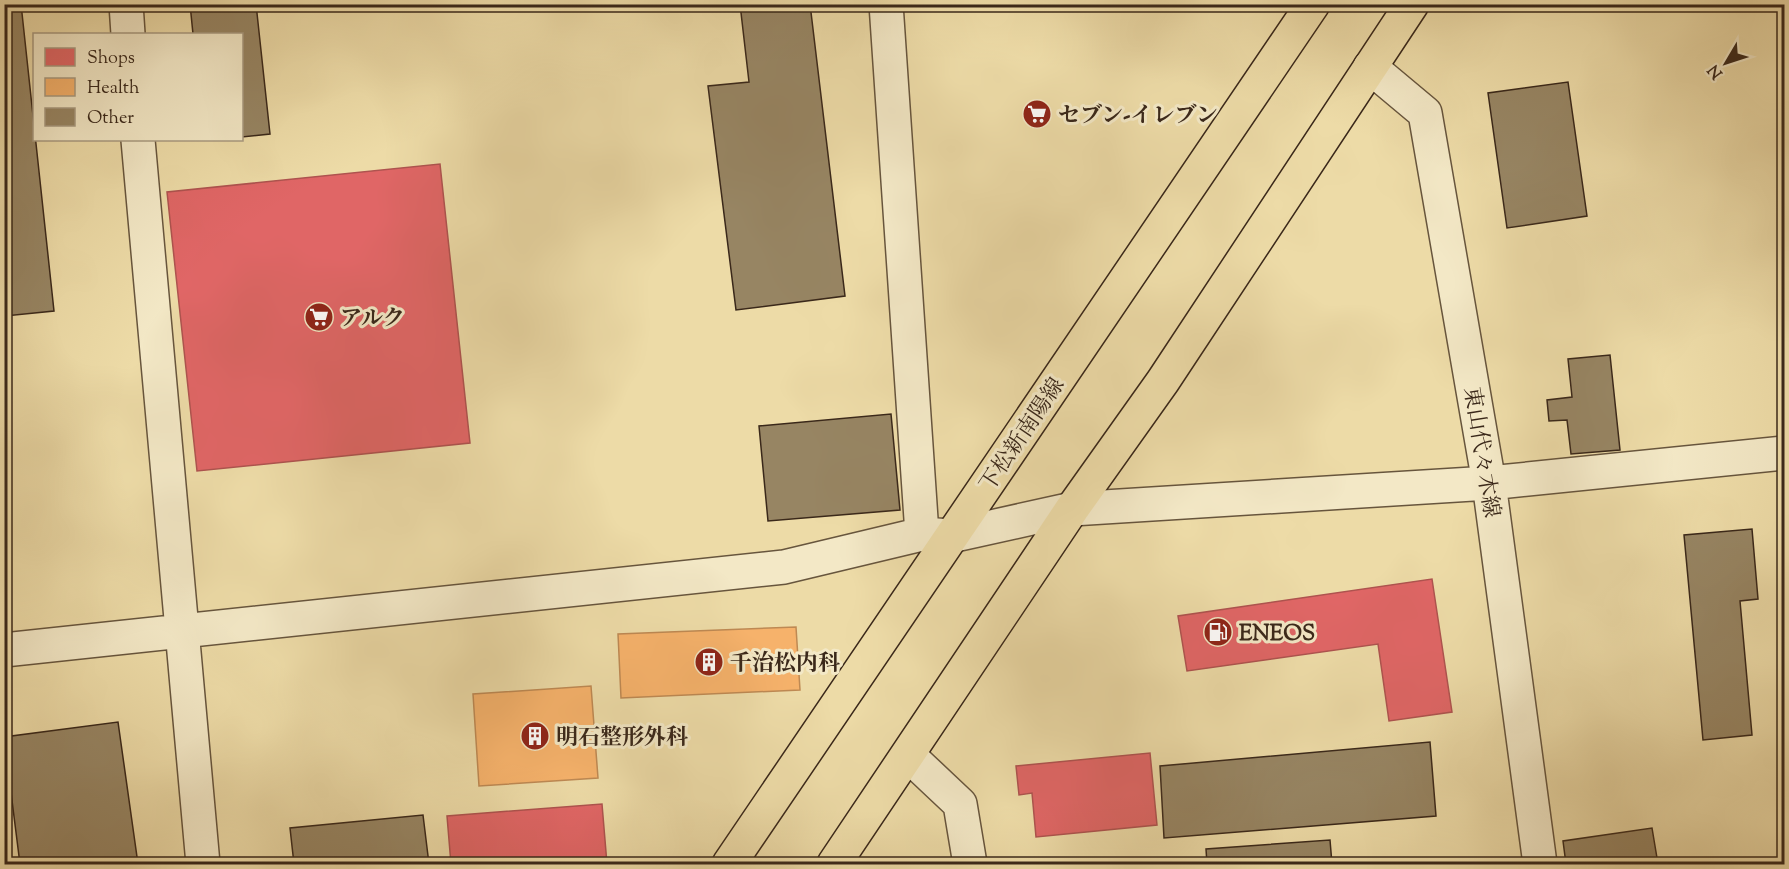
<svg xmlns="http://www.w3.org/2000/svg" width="1789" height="869" viewBox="0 0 1789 869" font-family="'Sorts Mill Goudy','Noto Serif JP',serif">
  <rect width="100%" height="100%" fill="#eddba7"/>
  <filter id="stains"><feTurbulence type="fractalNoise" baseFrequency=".00333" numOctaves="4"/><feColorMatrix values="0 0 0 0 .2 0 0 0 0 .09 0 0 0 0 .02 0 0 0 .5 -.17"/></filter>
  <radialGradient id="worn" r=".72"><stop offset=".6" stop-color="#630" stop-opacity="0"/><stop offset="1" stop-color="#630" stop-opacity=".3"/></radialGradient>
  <path fill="#e06666" stroke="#ae534f" stroke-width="1.5" d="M440,164l30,279 -273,28 -30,-279z
    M1432,579l20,133 -63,9 -11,-77 -191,27 -9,-55z
    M1150,753l7,72 -121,12 -4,-44 -13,2 -3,-29z
    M602,804l5,60h-156l-4,-48z"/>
  <path fill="#f6b26b" stroke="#be8953" stroke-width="1.5" d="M796,627l4,63 -179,8 -3,-64z
    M591,686l7,92 -119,8 -6,-92z"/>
  <path fill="#978563" stroke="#3a281a" stroke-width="1.5" d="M4,4h17l33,307 -49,5z
    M190,4h66l14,130 -28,3v-103h-49z
    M740,4h70l35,292 -109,14 -28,-224 41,-4z
    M1568,82l19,134 -80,12 -19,-135z
    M1610,355l10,95 -49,4 -4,-34 -18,1 -2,-21 25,-3 -4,-38z
    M891,414l9,96 -132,11 -9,-95z
    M1752,529l6,70 -18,2 12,134 -49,5 -19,-205z
    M118,722l20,142h-118l-16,-127z
    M1430,742l6,74 -272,22 -4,-72z
    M423,815l6,49h-135l-4,-36z
    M1652,828l6,36h-92l-3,-23z
    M1330,840l2,24h-125l-1,-15z"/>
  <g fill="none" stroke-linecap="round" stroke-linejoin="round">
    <g stroke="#67553d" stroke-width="36">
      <path id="minor" d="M126,4l2,30
        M886,4l36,530
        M1370,67l55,46 64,370 51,381
        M138,140l65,724
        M4,650l780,-83 138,-33 29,2 121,-27 417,-26 295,-30
        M908,755l52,49 10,60"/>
    </g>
    <g stroke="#3a281a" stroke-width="36">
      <path id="major" d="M729,864l584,-860
        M834,864l238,-355 91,-128 249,-377"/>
    </g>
    <use href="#minor" stroke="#f3e8c6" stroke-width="33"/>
    <use href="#major" stroke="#eddba7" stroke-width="33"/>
  </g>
  <defs>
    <g id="supermarket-disc" transform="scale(1.5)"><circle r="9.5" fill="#8f2418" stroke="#f3e8c6"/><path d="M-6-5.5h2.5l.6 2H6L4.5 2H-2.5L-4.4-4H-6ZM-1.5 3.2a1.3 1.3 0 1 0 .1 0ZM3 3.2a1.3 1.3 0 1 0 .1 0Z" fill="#fff"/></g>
    <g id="fuel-disc" transform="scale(1.5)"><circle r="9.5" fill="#8f2418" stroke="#f3e8c6"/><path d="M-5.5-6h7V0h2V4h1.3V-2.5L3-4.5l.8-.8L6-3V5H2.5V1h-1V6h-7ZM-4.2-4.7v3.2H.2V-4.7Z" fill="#fff"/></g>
    <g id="building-disc" transform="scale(1.5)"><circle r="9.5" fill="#8f2418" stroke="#f3e8c6"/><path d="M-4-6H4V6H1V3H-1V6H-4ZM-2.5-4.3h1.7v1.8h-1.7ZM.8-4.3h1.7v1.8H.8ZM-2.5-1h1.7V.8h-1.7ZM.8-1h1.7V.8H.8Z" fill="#fff"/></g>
  </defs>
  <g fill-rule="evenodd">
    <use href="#supermarket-disc" x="1037" y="114"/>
    <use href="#supermarket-disc" x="319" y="317"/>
    <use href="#fuel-disc" x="1218" y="632"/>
    <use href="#building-disc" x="709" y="662"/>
    <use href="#building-disc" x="535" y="736"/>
  </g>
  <g text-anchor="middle" stroke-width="6" stroke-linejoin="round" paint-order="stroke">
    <g font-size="22" font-weight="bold" fill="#3a281a" stroke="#f3e8c6" text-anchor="start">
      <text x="1058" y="122">セブン-イレブン</text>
      <text x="340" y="325">アルク</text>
      <text x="1239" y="640">ENEOS</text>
      <text x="730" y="670">千治松内科</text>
      <text x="556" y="744">明石整形外科</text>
    </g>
    <g font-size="22" fill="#3a281a" stroke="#f3e8c6">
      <text transform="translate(1021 434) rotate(-56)" y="8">下松新南陽線</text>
      <text transform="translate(1483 452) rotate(81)" y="8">東山代々木線</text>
    </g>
  </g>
  <rect width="1789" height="869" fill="none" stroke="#eddba7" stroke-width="24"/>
  <rect x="6" y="6" width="1777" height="857" fill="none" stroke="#3a281a" stroke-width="3"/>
  <rect x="12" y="12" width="1765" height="845" fill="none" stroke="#3a281a" stroke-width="1.5"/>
  <rect x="33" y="33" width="210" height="108" fill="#f3e8c6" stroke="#a99b81" stroke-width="1.5"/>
  <rect x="45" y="48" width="30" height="18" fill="#e06666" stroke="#a99b81" stroke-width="1.5"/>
  <text x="87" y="63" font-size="18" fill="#3a281a">Shops</text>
  <rect x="45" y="78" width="30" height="18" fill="#f6b26b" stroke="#a99b81" stroke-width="1.5"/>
  <text x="87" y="93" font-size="18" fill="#3a281a">Health</text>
  <rect x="45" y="108" width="30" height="18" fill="#978563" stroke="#a99b81" stroke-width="1.5"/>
  <text x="87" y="123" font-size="18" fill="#3a281a">Other</text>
  <g transform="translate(1726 63) rotate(231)" stroke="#f3e8c6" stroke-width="4.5" paint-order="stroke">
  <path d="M0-4.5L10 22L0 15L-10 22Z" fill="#3a281a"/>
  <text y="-9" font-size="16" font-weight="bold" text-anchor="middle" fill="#3a281a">N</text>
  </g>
  <rect width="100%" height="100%" filter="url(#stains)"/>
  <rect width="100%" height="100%" fill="url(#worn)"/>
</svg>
